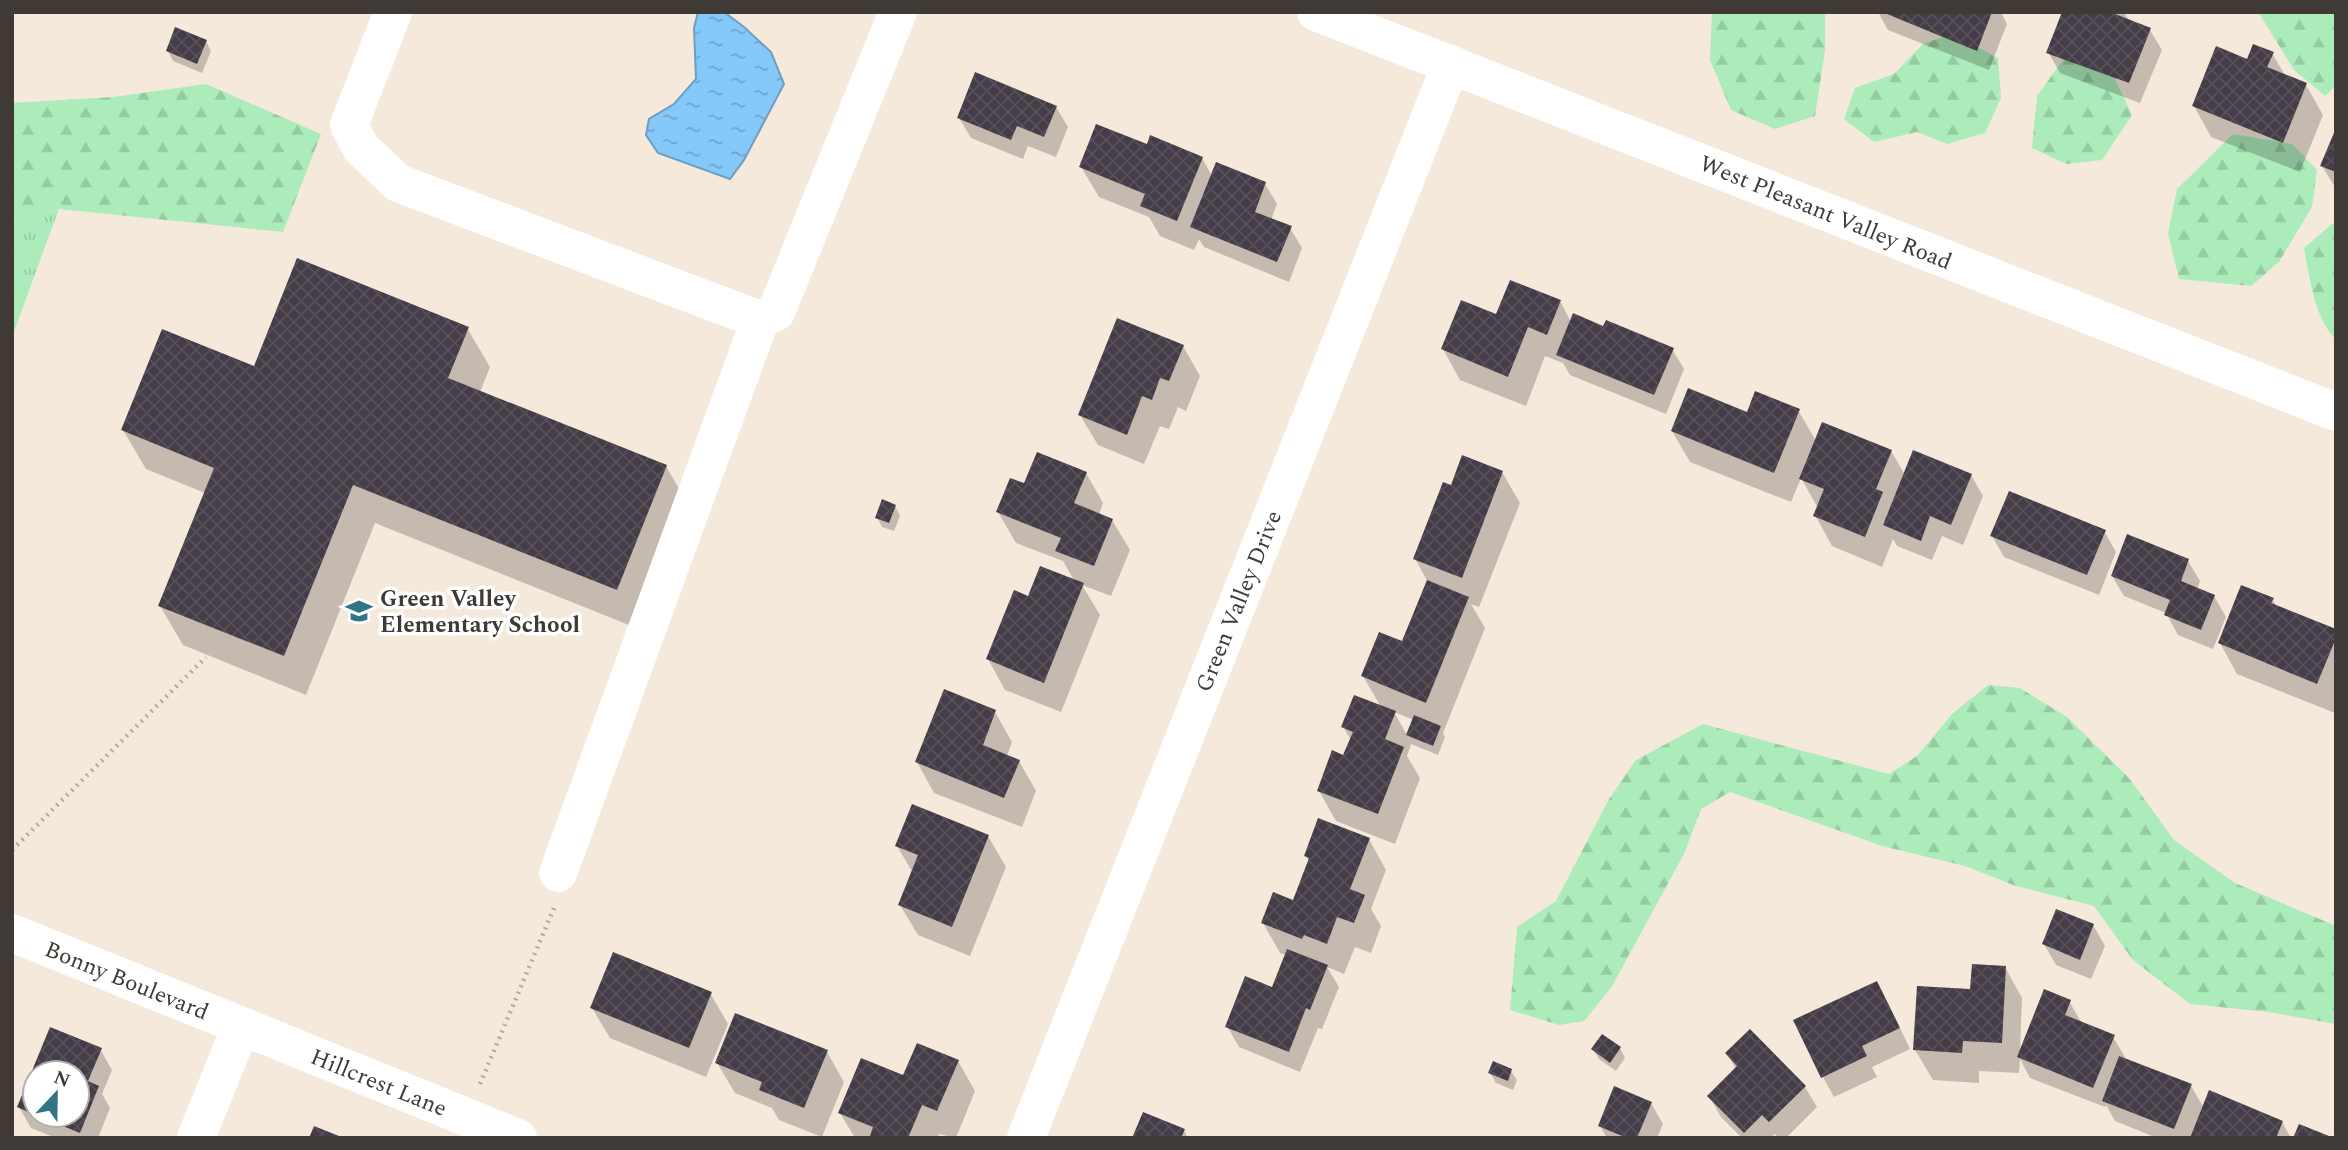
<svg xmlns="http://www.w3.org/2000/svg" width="2348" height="1150" viewBox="0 0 2348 1150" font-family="Spectral,serif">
  <defs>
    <pattern id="grass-tufts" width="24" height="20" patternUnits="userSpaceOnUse" patternTransform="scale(1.75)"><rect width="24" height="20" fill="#acecba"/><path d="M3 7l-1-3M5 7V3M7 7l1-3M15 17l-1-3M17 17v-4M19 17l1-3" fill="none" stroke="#95cba0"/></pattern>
    <pattern id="forest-firs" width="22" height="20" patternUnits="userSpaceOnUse" patternTransform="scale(1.75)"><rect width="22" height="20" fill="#acecba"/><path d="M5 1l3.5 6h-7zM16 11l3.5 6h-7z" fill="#95cba0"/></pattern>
    <pattern id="water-ripples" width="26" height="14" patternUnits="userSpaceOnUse" patternTransform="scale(1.75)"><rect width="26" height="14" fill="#85c9fa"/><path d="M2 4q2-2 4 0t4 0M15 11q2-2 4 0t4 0" fill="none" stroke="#6ea4cb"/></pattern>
    <pattern id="building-cross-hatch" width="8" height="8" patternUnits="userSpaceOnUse" patternTransform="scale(1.75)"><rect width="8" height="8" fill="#443c47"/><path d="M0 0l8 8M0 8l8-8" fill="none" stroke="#575059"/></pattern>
  </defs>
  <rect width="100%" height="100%" fill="#f5e9dc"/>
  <path fill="url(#grass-tufts)" d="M59,209l-47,128v-116z"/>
  <path fill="url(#forest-firs)" d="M1712,12h113v38l-10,66 -40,13 -44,-19 -21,-50z
    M2258,12h78v73l-11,11 -31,-26z
    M1952,34l46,24 3,40 -16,35 -38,11 -30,-12 -43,10 -30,-23 11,-31 39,-14 29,-30z
    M2068,53l43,17 21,45 -30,45 -36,4 -34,-16 5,-52z
    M206,84l115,50 -38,98 -224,-23 -47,12v-118l101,-6z
    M2233,134l59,10 25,26 -5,37 -33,55 -28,24 -72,-7 -11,-46 9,-44z
    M2336,223v117c-22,-23 -26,-61 -32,-92l28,-24z
    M1988,685l32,3 47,29 62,61 45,62 61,43 101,43v98l-68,-12 -78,-8 -57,-44 -39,-54 -81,-21 -48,-19 -83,-20 -152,-54 -29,17 -17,45 -73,134 -27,33 -25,4 -49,-15 7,-83 39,-26 53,-102 27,-39 67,-36 186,50 28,-18 35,-42z"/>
  <path fill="url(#water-ripples)" stroke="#709ebf" stroke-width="2" d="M698,12h26l20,15 27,25 13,32 -40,76 -14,19 -72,-26 -12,-18 3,-16 25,-15 22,-25 -2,-51z"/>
  <path fill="#0003" fill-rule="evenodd" d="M1878,12h123l6,12 -18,46 -101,-40z
    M2064,12h60l5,9 21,9 12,20 -22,53 -80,-30 -12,-21z
    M206,41l5,10 -9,22 -29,-12 -5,-10z
    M2272,53l14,24 20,8 17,30 -23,57 -89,-35 -17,-31z
    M1056,107l12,20 -12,30 -28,-11 -5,13 -52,-21 -12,-20z
    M2336,133v56l-14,-23z
    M1148,146l54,12 10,18 53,8 12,20 -6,16 19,8 12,20 -13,34 -85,-35 -5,-8 -5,11 -34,-14 -11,-19 -50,-20 -18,-30z
    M1560,301l11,21 33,6 68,21 12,20 -18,45 -96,-39 -7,-12 -18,-7 -19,50 -66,-26 -17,-31 54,-32z
    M467,328l23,39 -10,25 186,74 23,40 -50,123 -264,-106 -69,172 -123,-50 -23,-39 45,-113 -59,-24 -23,-39z
    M1183,346l17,30 -14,35 -8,-4 -9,22 -9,-3 -16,38 -46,-19 -18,-30z
    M1798,410l18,31 75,10 14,24h66l12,21 -20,49 -21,-9 -10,24 -35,-14 -4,-7 -11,28 -50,-21 -17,-31 3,-7 -17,-30 -10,24 -101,-40 -18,-31 76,-17z
    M1502,472l18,31 -41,104 -8,-3 14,24 -42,105 2,4 -7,18 -27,-11 -4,12 13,22 -25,66 -59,-23 -17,-30 25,-34 7,-17 -8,-13 38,-20 -18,-31 40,-33 25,-61 -13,-23 37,-72zM1394,712l20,8 -7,15z
    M1086,473l17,30 -4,12 13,5 18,30 -19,46 -29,-11 18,30 -39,97 -56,-22 -17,-31 41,-61 46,-16 -12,-21 -47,-18 -18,-31 27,-26z
    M895,506l5,10 -6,15 -12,-4 -5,-10z
    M2104,531l12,21 -17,43 -95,-38 -12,-21z
    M2188,561l12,20 -3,9 17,6 12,21 -13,32 -35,-14 -12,-22 -42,-17 -12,-20z
    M2272,599l5,8 59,24 -1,82 -98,-39 -17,-31z
    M995,712l17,30 -5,14 12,5 17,30 -14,36 -88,-34 -17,-31z
    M988,836l18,31 -36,89 -52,-21 -18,-30 13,-32 -16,-27z
    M1369,839l17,31 -15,39 10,17 -10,27 -16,-6 -11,27 -17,-7 12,20 -17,42 -4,-1 -18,44 -61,-25 -12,-21 46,-37 13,-34 -6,-2 -17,-30 31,-21 15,-40 -3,-6z
    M2093,925l12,21 -14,33 -35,-14 -12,-21z
    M2005,967l17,31 -2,54 49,-51 12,21 32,15 12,20 -1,2 67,27 13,22 78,14 9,16h-134l-42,-17 -9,-16 -1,2 -75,-29 -10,-19 -1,14 -40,-2v12l-46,-3 -18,-30 57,-59z
    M710,993l18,31 -22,53 -96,-39 -18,-30z
    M1888,1003l22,46 -38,18 5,10 -43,20 -11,-20z
    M51,1029l49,20 12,21 -10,24 8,14 -12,30h-42l-25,-10 -12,-21zM35,1073h42v42h-42z
    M1620,1048l5,10 -9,13 -17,-12 -6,-10z
    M827,1052l17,30 -22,55 -43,-17 -7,-12 -37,-15 -18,-30z
    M1727,1054l78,33 12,20 -31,31h-7l-4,-4 -4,4h-29l-21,-21 -12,-21 27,-27z
    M958,1061l17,30 -19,47 -17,-4 -1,4h-83l-15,-25 64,-35z
    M1511,1071l6,9 -4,10 -17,-7 -6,-10z
    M1651,1103l12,21 -6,14h-50l-7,-12z
    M1184,1130l4,8h-54z"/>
  <path fill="url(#building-cross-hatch)" d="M1882,12h110l-15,39z
    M2062,12h54l-1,2 36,14 -22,55 -83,-30z
    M175,27l32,13 -10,24 -31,-13z
    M2253,44l21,8 -7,15 40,16 -24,60 -91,-37 24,-60 31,13z
    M975,72l82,34 -13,31 -27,-11 -6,14 -54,-22z
    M1096,124l51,20 3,-9 53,22 -26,64 -37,-15 5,-12 -66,-27z
    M2336,128v44l-16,-6z
    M1216,162l50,20 -11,30 37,14 -15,36 -87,-35z
    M297,258l172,69 -21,51 219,87 -50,125 -264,-105 -69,171 -126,-50 56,-138 -93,-38 41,-101 92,37z
    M1510,280l51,20 -14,35 -19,-8 -20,50 -67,-28 20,-49 35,14z
    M1573,313l30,13 3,-6 68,28 -20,47 -98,-40z
    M1117,318l67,27 -15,36 -9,-3 -8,22 -10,-4 -15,39 -49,-20z
    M1688,388l59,24 8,-21 45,18 -26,64 -103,-42z
    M1822,422l70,28 -16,39 7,3 -18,45 -52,-21 11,-27 -25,-10z
    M1913,450l59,24 -21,51 -21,-9 -9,25 -38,-16z
    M1037,452l50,20 -13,31 39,16 -19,47 -39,-15 6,-13 -65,-26 14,-34 14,5z
    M1462,455l41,16 -41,107 -49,-19 30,-77 8,3z
    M2009,491l97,39 -19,45 -97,-39z
    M882,499l14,6 -7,18 -14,-5z
    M2127,534l62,25 -8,22 34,14 -14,35 -37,-15 6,-15 -59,-24z
    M1040,566l44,17 -40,100 -58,-24 28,-69 14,6z
    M1427,580l42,17 -43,106 -65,-27 18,-44 23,9z
    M2241,585l33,13 -3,5 65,26v9l-19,46 -99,-41z
    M944,689l52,21 -13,35 37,15 -16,38 -89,-36z
    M1354,695l42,16 -11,28 19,8 -26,67 -61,-23 15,-41 11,5 10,-23 -12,-5z
    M1414,715l27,11 -8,20 -27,-11z
    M912,804l77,31 -37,92 -54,-22 20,-50 -23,-9z
    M1318,818l52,20 -20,51 15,6 -11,28 -17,-6 -10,27 -23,-9 -2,4 -41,-16 12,-31 20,8 16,-42 -5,-2z
    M2056,909l38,15 -14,36 -38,-16z
    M1287,949l41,16 -18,45 -4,-2 -17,44 -64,-25 20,-51 27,11z
    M613,952l99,40 -23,56 -99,-40z
    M1972,964l34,2 -4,77 -39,-2 -1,12 -49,-3 4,-64 53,3z
    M1877,981l23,47 -38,18 5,10 -46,22 -28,-58z
    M2044,989l27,11 -6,15 50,20 -22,53 -76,-31z
    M735,1013l93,37 -24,58 -45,-18 3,-8 -47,-19z
    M50,1027l52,21 -14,33 11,5 -19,47 -44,-18h41v-42h-42v42l-18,-8z
    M1750,1029l56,57 -37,36 -7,-7 -18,18 -37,-37 30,-30 -12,-13z
    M1602,1034l19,13 -11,16 -19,-14z
    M917,1043l42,17 -22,51 -15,-6 -14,33h-34l-4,-2 3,-9 -35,-14 23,-55 42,17z
    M2119,1056l73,28 -18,45 -72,-28z
    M1493,1061l19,8 -4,12 -20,-8z
    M1614,1086l38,16 -15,36h-10l-29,-12z
    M2209,1090l74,31 -7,17h-86z
    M1143,1112l42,17 -4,9h-49z
    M2299,1124l35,14h-41z
    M314,1126l30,12h-35z"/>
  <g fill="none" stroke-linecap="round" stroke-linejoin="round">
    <path stroke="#b3aaa0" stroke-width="4.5" stroke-dasharray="2 5" stroke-linecap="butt" d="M12,850l194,-193
      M480,1084l74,-176"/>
    <path stroke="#fff" stroke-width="38" d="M393,12l-44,113 12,23 37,35 362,137 16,-8 122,-300
      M558,873l202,-553
      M12,933l506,205
      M196,1138l45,-112
      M1026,1138l425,-1074"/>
    <path stroke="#fff" stroke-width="38" d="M1316,12l1020,400"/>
  </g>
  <defs>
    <g id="school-bare" transform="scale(2.1)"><path d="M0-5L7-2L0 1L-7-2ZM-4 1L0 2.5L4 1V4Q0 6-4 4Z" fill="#327486" stroke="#fff" stroke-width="2.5" paint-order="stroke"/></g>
  </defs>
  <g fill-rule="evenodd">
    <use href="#school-bare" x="359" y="611"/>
  </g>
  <g text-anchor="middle" stroke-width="7" stroke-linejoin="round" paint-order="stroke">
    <g font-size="23" fill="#3f3a35" stroke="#fff">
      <text transform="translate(1826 212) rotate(22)" y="8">West Pleasant Valley Road</text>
      <text transform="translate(1238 601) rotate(-68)" y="8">Green Valley Drive</text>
      <text transform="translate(127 980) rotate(22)" y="8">Bonny Boulevard</text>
      <text transform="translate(379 1082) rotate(22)" y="8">Hillcrest Lane</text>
    </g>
    <g font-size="23" font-weight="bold" fill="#3f3a35" stroke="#fff" text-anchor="start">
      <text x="380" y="606">Green Valley<tspan x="380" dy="26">Elementary School</tspan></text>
    </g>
  </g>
  <rect width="2348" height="1150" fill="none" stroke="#3f3a35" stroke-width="28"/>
  <g transform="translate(56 1094) rotate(22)"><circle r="33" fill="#ffffff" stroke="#b2b0ae" stroke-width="2"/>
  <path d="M0-5L12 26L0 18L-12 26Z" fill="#327486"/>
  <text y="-10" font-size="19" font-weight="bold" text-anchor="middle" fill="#3f3a35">N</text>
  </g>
</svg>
